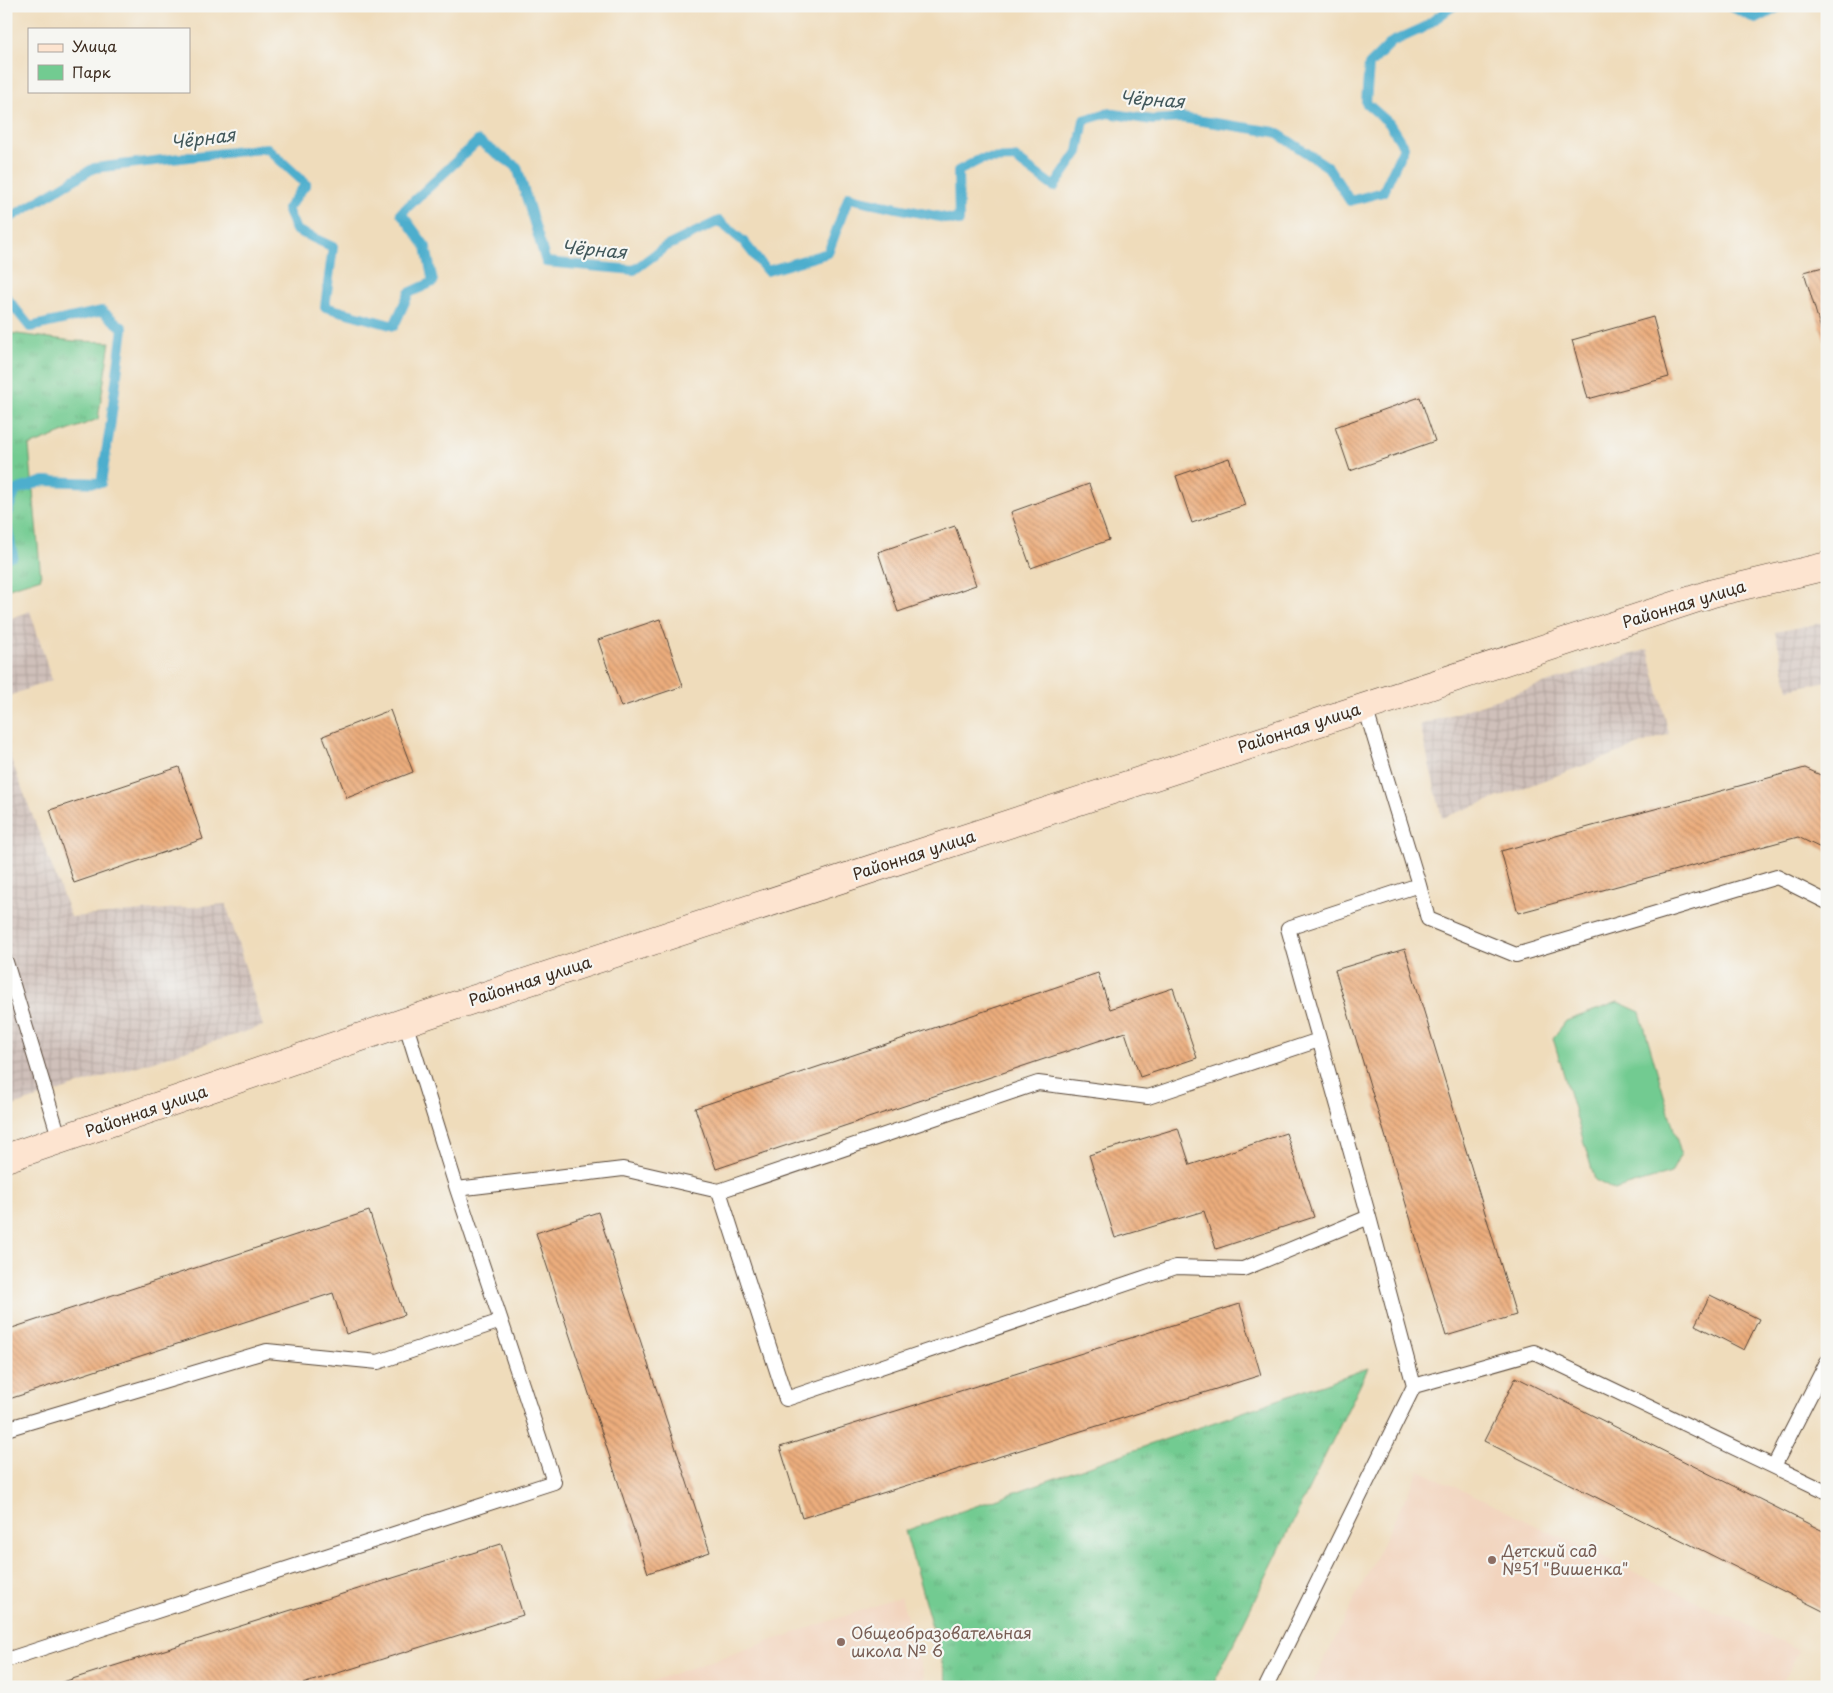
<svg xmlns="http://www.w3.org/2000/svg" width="1833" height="1693" viewBox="0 0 1833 1693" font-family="'Playpen Sans',sans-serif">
  <defs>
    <pattern id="industrial-grid" width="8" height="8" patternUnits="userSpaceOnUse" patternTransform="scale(1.25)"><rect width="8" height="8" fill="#cfc0ba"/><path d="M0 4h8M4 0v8" fill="none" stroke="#b3a59f"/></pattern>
    <pattern id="grass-tufts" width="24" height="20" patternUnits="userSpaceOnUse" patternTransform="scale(1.25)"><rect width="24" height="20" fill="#72cb91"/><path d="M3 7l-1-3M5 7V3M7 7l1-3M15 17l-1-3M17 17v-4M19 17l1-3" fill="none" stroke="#64ae7d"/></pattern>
    <pattern id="building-back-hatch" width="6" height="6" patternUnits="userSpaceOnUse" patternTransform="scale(1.25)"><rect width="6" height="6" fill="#ecad7d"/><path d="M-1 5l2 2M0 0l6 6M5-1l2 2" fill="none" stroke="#c08d66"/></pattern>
  </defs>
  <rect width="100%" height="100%" fill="#f6f6f2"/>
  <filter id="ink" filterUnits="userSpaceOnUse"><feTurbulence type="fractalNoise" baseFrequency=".02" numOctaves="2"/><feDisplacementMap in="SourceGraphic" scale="10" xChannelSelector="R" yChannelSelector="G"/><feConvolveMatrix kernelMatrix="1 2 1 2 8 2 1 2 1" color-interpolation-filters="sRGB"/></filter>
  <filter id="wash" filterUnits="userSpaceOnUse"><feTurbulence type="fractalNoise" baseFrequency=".0096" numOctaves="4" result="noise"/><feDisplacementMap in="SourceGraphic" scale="20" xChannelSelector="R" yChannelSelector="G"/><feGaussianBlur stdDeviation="1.12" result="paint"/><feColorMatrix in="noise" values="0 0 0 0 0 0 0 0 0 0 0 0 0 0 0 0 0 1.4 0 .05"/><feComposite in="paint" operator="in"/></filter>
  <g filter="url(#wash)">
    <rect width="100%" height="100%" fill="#efdcbb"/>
    <path fill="#f2d4be" d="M1419,1470l380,180 -19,37h-469z
      M901,1597l26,90h-293z"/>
    <path fill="url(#industrial-grid)" d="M30,611l22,69 -46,17v-77z
      M1827,622v59l-38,8 -14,-57z
      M1648,649l21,85 -227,84 -22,-93z
      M6,746l65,171 155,-13 37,122 -257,82z"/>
    <path fill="url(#grass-tufts)" stroke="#567a58" d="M6,328l3,5 65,8 36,1 -12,77 -69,27 12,132 -35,11z
      M1368,1368l-156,319h-263l-44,-156z"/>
    <path fill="#72cb91" stroke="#567a58" d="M1618,1002l22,10 41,142 -10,19 -57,17 -19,-10 -42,-142 13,-17z"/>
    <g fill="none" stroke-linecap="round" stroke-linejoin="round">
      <path stroke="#4eaecd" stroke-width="10" d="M1730,6l26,13 25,-13
        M6,220l88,-52 173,-20 39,36 -19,25 9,21 37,17 -8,60 69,19 15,-33 24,-11 -7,-35 -25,-34 77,-72 39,26 29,95 88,8 31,-23 54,-26 25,21 23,29 61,-18 21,-57 1,2 109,23 -1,-50 23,-12 34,-1 39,29 24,-35 6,-32 24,-7 44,7 30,-2 93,14 53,35 22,34 33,-9 21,-45 -15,-24 -23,-20 3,-38 23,-23 31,-14 30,-22
        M6,297l24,30 72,-16 21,17 -13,100 -9,55 -57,-2 -28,9 -10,26
        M6,520l7,36 -7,1"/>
    </g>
    <g id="blocks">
      <path fill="url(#building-back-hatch)" d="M1827,266v79l-1,1 -22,-74z
        M1653,317l16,60 -81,22 -16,-59z
        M1420,397l15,44 -85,30 -15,-44z
        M1229,458l16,47 -53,18 -16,-47z
        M1089,484l20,56 -78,28 -20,-56z
        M955,526l21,59 -78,27 -20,-60z
        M660,619l23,67 -62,21 -23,-67z
        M390,710l23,62 -66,26 -24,-62z
        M179,767l24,72 -129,44 -24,-73z
        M1805,768l22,10v73l-29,-14 -280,76 -17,-62z
        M1405,949l111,366 -70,21 -111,-366z
        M1098,973l12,36 63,-21 24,70 -57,19 -15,-45 -409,137 -21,-61z
        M1178,1128l12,37 96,-32 28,84 -98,32 -12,-38 -89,27 -26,-83z
        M369,1211l35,104 -58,19 -13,-41 -327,107v-70z
        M598,1212l112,340 -62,21 -112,-340z
        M1710,1295l49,24 -15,31 -49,-25z
        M1240,1304l21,71 -459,143 -22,-71z
        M1516,1377l311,156v80l-343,-172z
        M501,1544l22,71 -230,72h-246z"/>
    </g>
  </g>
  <g filter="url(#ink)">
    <use href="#blocks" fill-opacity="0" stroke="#564536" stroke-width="1"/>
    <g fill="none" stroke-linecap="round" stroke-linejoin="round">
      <g stroke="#564536" stroke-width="16">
        <path id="lane" d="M1419,885l9,34 88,36 261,-78 50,25
          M6,962l54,178
          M457,1189l166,-20 96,22 319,-108 110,14 171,-57
          M719,1191l67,208 390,-132 67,2 126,-52
          M1414,1386l120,-34 293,140
          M6,1429l261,-78 111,11 123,-41 -44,-132 -52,-167
          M1774,1466l53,-104
          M6,1660l548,-178 -53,-161
          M1266,1687l148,-301 -45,-169 -81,-289 131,-43 -54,-178"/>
      </g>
      <g stroke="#564536" stroke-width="29">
        <path id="secondary" d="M6,1158l399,-136 1308,-429 114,-27"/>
      </g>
      <use href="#lane" stroke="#fff" stroke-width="14"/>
      <use href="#secondary" stroke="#fde4d0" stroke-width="28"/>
    </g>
  </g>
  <g fill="#8d6e63" stroke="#f6f6f2" stroke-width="2">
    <circle cx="1492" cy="1560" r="5"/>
    <circle cx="841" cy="1642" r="5"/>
  </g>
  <g text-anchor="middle" stroke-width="4.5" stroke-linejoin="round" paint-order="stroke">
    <g font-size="16" fill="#3b2a1e" stroke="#f6f6f2">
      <text transform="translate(1684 604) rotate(-17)" y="6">Районная улица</text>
      <text transform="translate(1299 728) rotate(-18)" y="6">Районная улица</text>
      <text transform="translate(914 855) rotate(-18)" y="6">Районная улица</text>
      <text transform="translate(530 981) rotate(-18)" y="6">Районная улица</text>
      <text transform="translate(146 1111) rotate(-19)" y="6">Районная улица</text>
    </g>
    <g font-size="16" fill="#785e54" stroke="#f6f6f2" text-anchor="start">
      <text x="1502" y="1557">Детский сад<tspan x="1502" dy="18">№51 "Вишенка"</tspan></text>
      <text x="851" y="1639">Общеобразовательная<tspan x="851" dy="18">школа № 6</tspan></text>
    </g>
    <g font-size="18" font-style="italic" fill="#42585b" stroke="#f6f6f2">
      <text transform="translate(1152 100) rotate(4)" y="6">Чёрная</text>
      <text transform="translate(203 139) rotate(-7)" y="6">Чёрная</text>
      <text transform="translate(594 250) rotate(5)" y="6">Чёрная</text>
    </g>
  </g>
  <rect width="1833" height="1693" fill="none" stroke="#f6f6f2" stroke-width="25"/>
  <rect x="28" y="28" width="162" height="65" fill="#f6f6f2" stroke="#aba49d"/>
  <rect x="38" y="44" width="25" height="8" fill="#fde4d0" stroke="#aba49d"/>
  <text x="72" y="52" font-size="15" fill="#3b2a1e">Улица</text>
  <rect x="38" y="65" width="25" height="15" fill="#72cb91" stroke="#aba49d"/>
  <text x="72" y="78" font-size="15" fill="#3b2a1e">Парк</text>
</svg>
